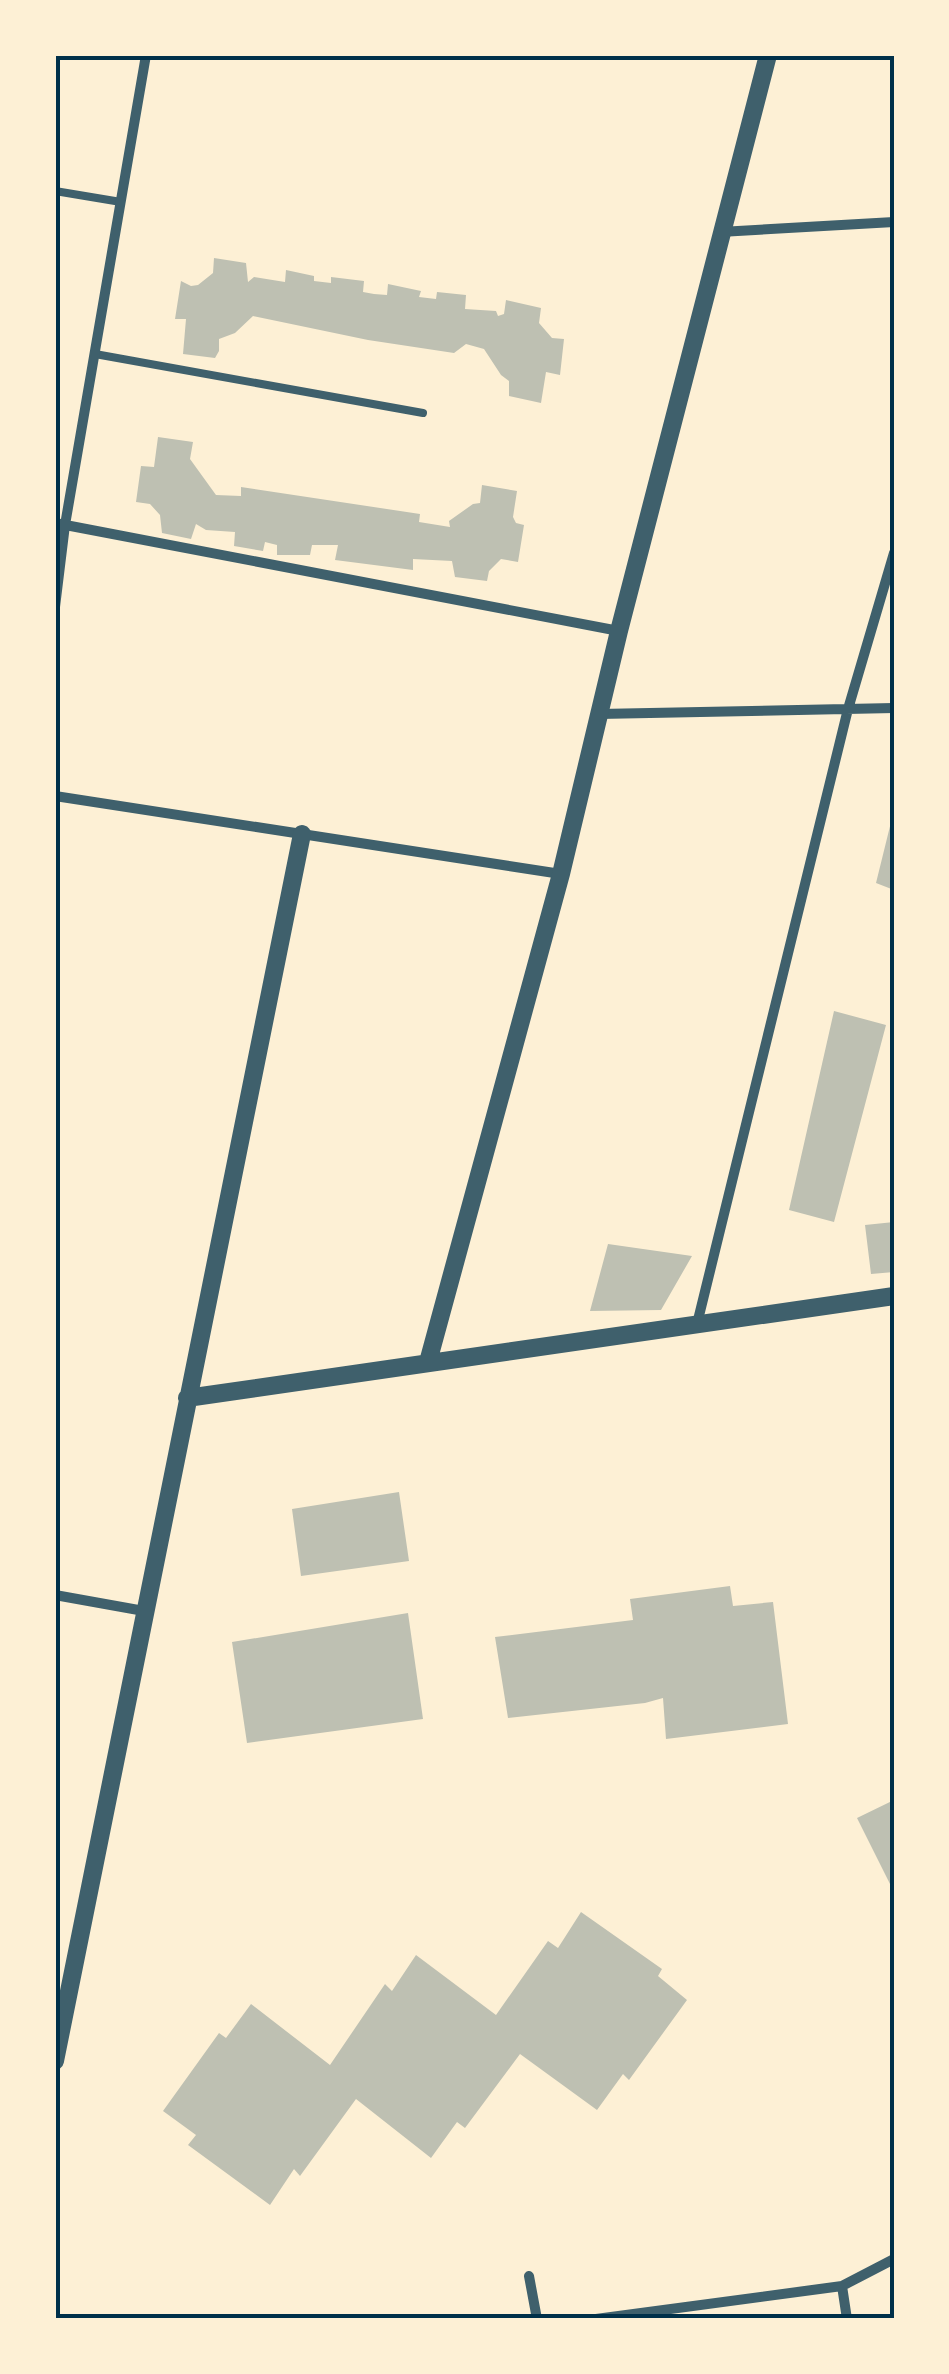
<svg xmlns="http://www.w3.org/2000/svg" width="949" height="2374" viewBox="0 0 949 2374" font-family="'Exo 2',sans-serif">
  <rect width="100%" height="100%" fill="#fdf0d5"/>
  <path fill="#bec0b2" d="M214,258l32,5 2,19 6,-5 31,5 1,-12 28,6v5l17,2v-6l33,4 -1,11 11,2 13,1 1,-11 33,7 -2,6 17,2 1,-7 29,3 -1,14 31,2 2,5 6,-2 2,-14 35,8 -2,15 13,15 12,1 -4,36 -14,-3 -5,31 -32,-7v-15l-8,-6 -17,-26 -18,-5 -12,9 -86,-13 -115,-24 -18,17 -16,6v12l-4,7 -32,-4 3,-35h-11l6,-38 10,5 7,-1 15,-12z
    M158,437l35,5 -3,17 26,36 25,1v-9l179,27 -1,8 31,5 -1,-6 24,-17 7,-1 2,-18 35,6 -4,26 3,6 8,2 -6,37 -17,-3 -12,12 -2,10 -32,-4 -3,-16 -39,-2v11l-78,-10 3,-15h-26l-2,10h-33v-10l-12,-3 -2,9 -29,-5 1,-14 -29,-2 -10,-6 -5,15 -29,-6 -2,-18 -10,-11 -14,-2 5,-36 13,1z
    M893,814h1v76l-18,-7z
    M834,1011l52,14 -52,197 -45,-12z
    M894,1222v50l-23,2 -6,-49z
    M608,1244l84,12 -31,54 -71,1z
    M399,1492l10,69 -108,15 -9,-67z
    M730,1586l3,20 40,-4 15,122 -122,15 -3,-41 -18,5 -137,15 -13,-81 138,-17 -3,-21z
    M408,1613l15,106 -176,24 -15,-101z
    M894,1800v92l-37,-74z
    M581,1912l81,57 -4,7 29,24 -58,80 -6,-6 -26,36 -77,-56 -55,74 -8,-6 -26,36 -75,-59 -56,77 -6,-7 -24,36 -82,-60 8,-10 -33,-24 56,-78 7,5 25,-34 79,61 55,-81 7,7 24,-36 80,60 52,-74 10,7z"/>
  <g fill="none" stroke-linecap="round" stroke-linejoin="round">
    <path stroke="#3f606c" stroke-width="8" d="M55,191l66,11
      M95,354l328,59"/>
    <path stroke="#3f606c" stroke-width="10" d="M720,232l174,-10
      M55,523l564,108
      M55,607l10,-82 81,-470
      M599,714l295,-6
      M55,796l506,78
      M697,1324l151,-615 46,-156
      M55,1595l89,16
      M529,2276l8,43
      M842,2286l5,33
      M596,2319l246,-33 52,-27"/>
    <path stroke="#3f606c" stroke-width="18" d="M428,1362l133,-488 58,-243 149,-576
      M187,1398l707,-102
      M55,2061l247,-1227"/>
  </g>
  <rect width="949" height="2374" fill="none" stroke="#fdf0d5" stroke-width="115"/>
  <rect x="58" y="58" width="834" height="2258" fill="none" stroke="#003049" stroke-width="4"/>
</svg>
